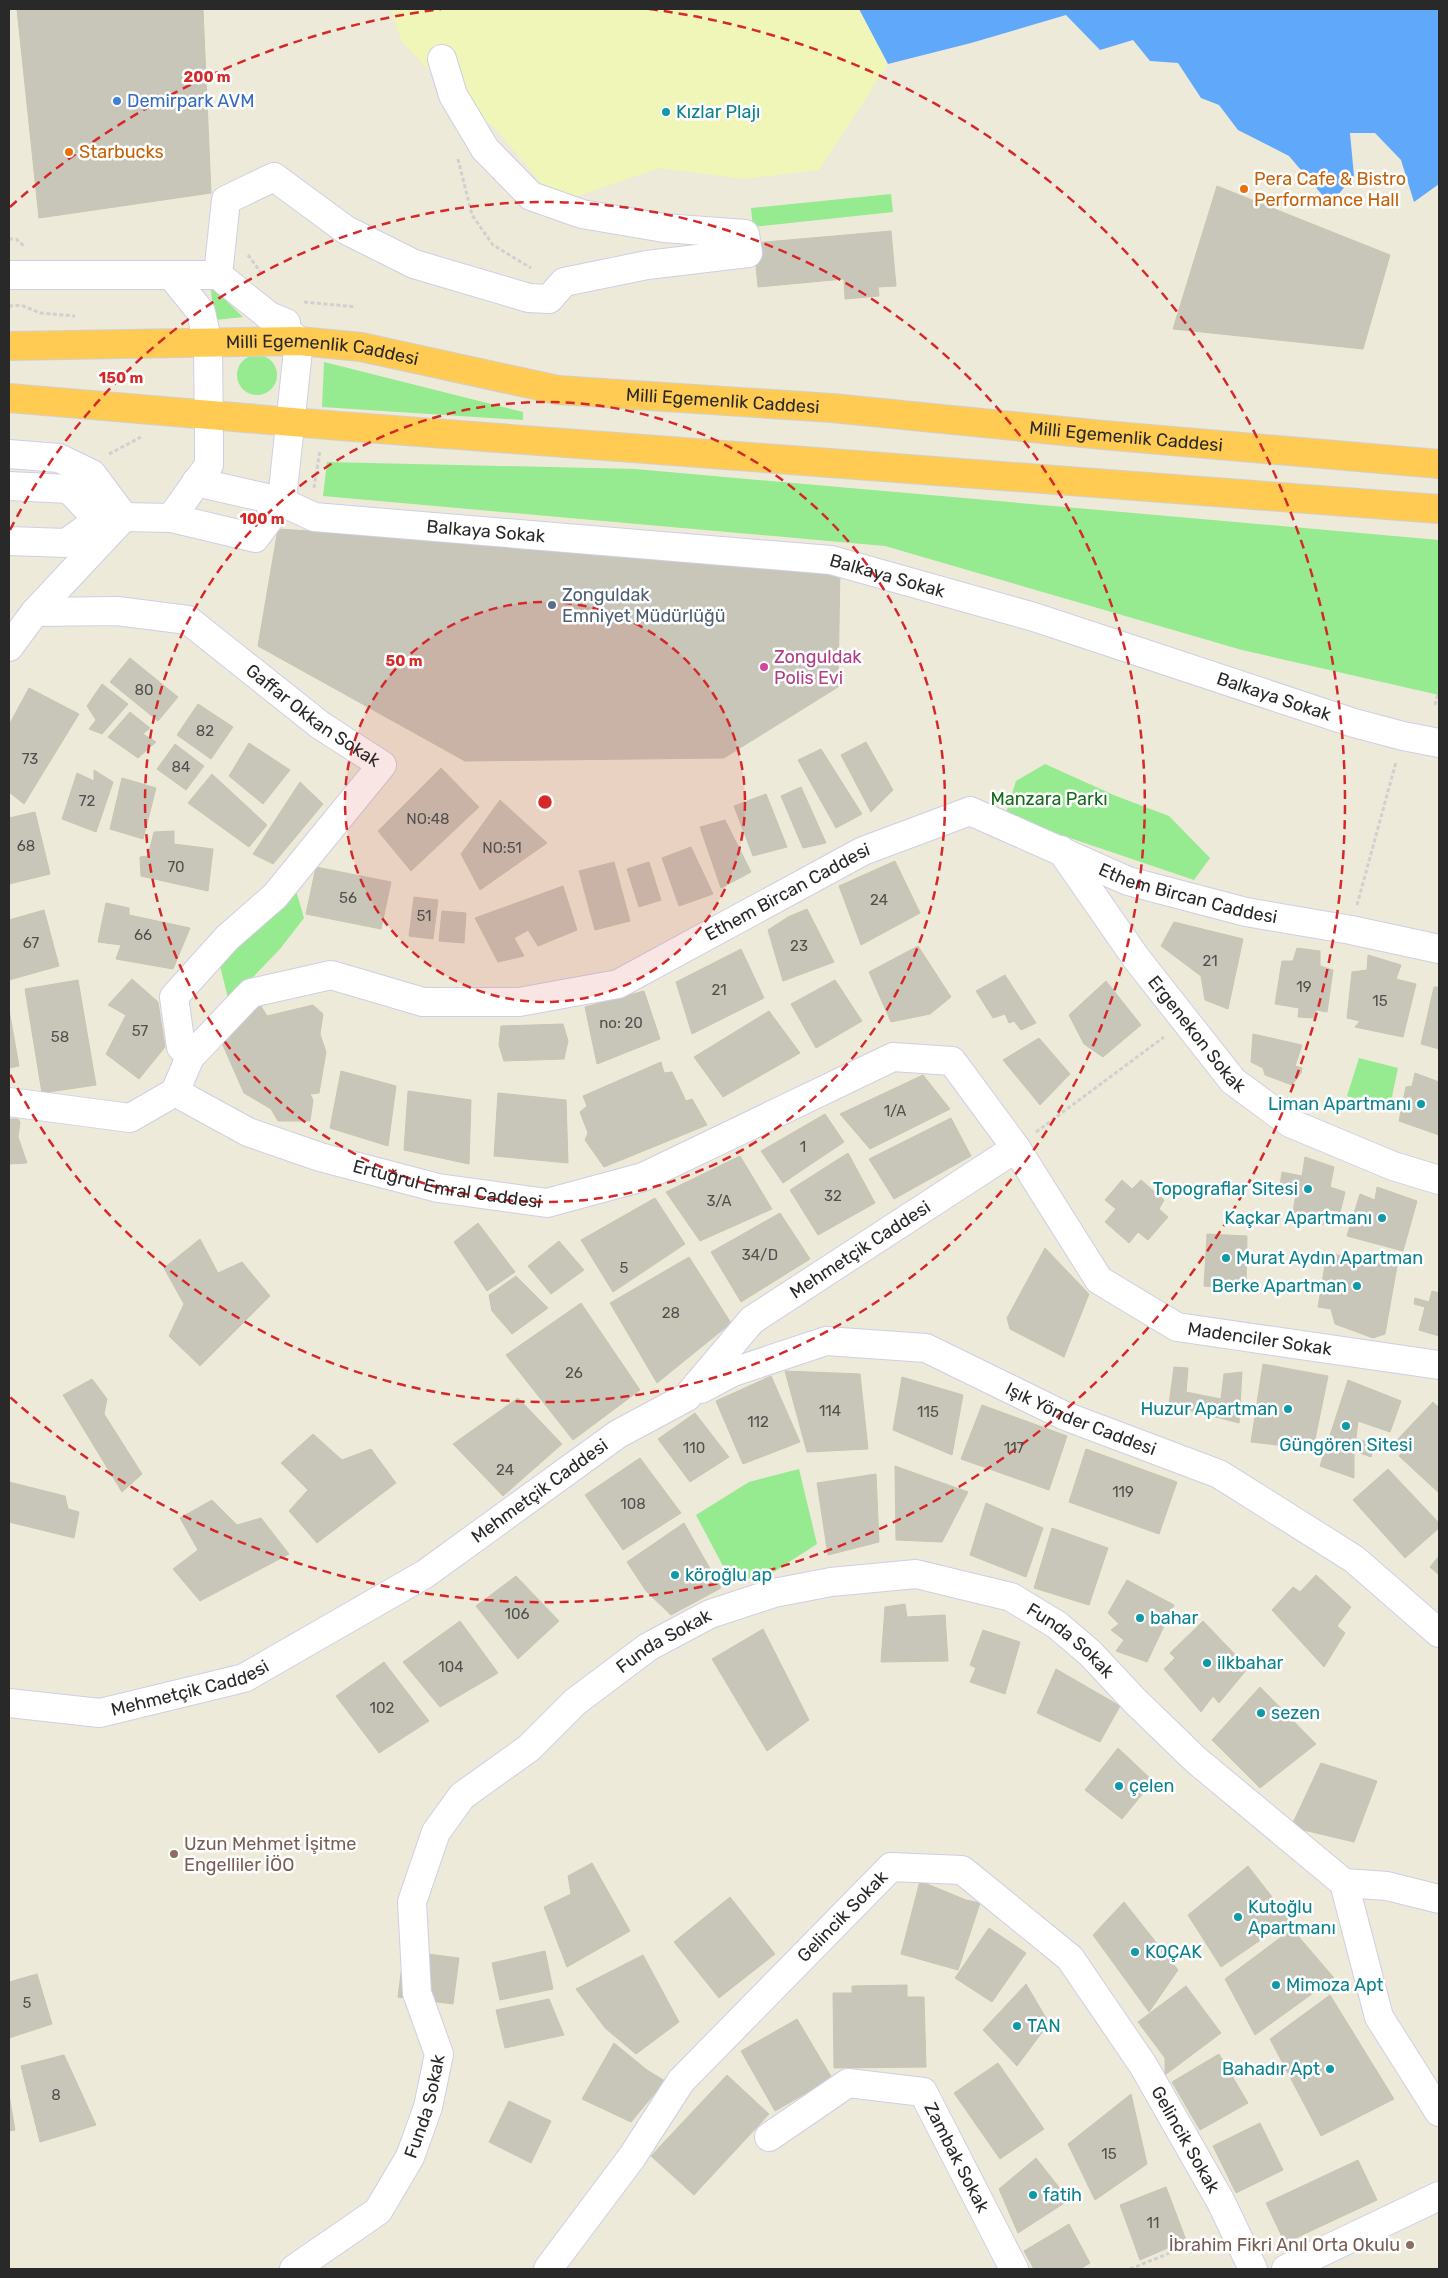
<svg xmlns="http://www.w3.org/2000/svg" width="1448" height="2278" viewBox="0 0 1448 2278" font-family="Rubik,sans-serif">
  <rect width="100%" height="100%" fill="#edead9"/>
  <path fill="#96ea8f" d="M891,194l2,18 -140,15 -2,-19z
    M210,285l33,32 -28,3z
    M237 375a20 20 0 1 1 40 0a20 20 0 1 1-40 0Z
    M324,362l199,50v8l-201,-13z
    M327,462l308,7 804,71v155l-197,-45 -357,-104 -562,-50z
    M1045,764l71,32 53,20 41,42 -16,22 -189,-64 11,-35z
    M295,887l9,31 -24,31 -51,53 -9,-36 31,-40z
    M1359,1058l39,10 -9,43 -42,-15z
    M799,1469l18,75 -45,29 -40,10 -36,-68 53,-33z"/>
  <path fill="#eff6b8" d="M391,9h468l29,55 -69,106 -75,9 -85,-11 -101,35 -61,-73 -52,-42 -44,-48z"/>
  <path fill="#60a8fa" d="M859,9h580v175l-25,18 -13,-42 -26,-27h-25l4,43 -24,28 -41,-48 -51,-26 -19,-25 -18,-7 -23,-35 -28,-2 -17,-21 -33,10 -34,-35 -95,28 -83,21z"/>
  <path fill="#c8c6b9" stroke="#c8c6b2" d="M17,9h186l8,184 -172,25z
    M1217,186l173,69 -27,94 -190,-20z
    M891,231l5,55 -18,1 1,9 -34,3 -1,-20 -86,8 -4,-44z
    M278,529l562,36 -2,122 -114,71 -259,3 -207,-115z
    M130,658l48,39 -20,24 -48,-39z
    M102,684l26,20 -26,30 -13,-5 7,-9 -9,-14z
    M29,688l50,26 -55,90 -15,-12v-67z
    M198,704l35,23 -22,32 -34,-24z
    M130,712l20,16 -7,6 13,8 -18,16 -30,-21z
    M866,742l27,48 -22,22 -30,-57z
    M249,743l41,27 -27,34 -34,-28z
    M175,744l29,22 -18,24 -29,-21z
    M821,749l41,65 -26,14 -38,-68z
    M441,768l38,39 -68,64 -33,-40z
    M94,770l19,12 -17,50 -34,-13 15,-46 17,8z
    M212,774l55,51 -18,22 -61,-44z
    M122,778l34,10 -13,51 -33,-10z
    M300,782l23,22 -50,60 -20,-10z
    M801,787l25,56 -23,5 -22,-52z
    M766,794l21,53 -34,9 -19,-50z
    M500,800l47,43 -67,47 -19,-36z
    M35,812l15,62 -41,10v-66z
    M725,820l26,52 -30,16 -21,-61z
    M174,831v13l39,5 -5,42 -67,-15 -1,-19 8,-1 6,-24z
    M691,847l22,47 -34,12 -17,-48z
    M895,861l25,52 -59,32 -22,-59z
    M614,862l16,59 -35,9 -16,-59z
    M649,862l12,38 -22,7 -12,-38z
    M316,867l75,15 -10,47 -75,-15z
    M563,886l14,44 -39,16 -10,-16 -14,8 10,18 -26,6 -23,-44z
    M414,897l24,3 -5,39 -24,-3z
    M106,903l23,5v7l61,13 -17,41 -57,-10 5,-14 -23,-3z
    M807,909l27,53 -51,19 -15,-51 20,-13z
    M44,910l15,56 -50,14v-60z
    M442,911l24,2 -2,30 -25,-2z
    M1174,922l69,17 -15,70 -23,-9 -4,-24 -40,-30z
    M918,946l33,51 -21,17 -39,8 -22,-50z
    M1297,948l23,3v15l13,4 -6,42 -11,-2 -2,8 -16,-1 1,-9 -24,-4 7,-43h11z
    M741,949l23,49 -72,36 -16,-52z
    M1368,955l33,10 -5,14 20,5 -13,53 -48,-10 5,-6 -13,-3 5,-46 15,-2z
    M1005,975l31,48 -15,7 -7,-9 -5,2 -4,-9 -12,4 -17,-27z
    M132,979l26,23 7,45 -26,32 -33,-25 20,-39 -18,-10z
    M78,980l18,105 -54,8 -17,-104z
    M835,980l27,41 -46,27 -25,-44z
    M1106,981l35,44 -38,32 -19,-13 -15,-29z
    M1434,987h5v62l-18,-5z
    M644,991l16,48 -63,25 -12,-57z
    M259,1003l8,13 46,-11 10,9 -3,20 6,18 -7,41 -9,1 3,6 -3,21h-32l-7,-12 -27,-16 -22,-50 6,-5 -4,-6z
    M9,1010l10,56 -10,2z
    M769,1011l31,42 -77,44 -29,-40z
    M563,1024l5,17 -4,18 -60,2 -5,-16 2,-19z
    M1253,1034l49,11 -7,21 7,2 -1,5 -9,12 -27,-10 -2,-7 -12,-6z
    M1039,1038l31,36 -30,31 -37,-45z
    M661,1062l3,11 8,-1 14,29 6,-2 15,26 -103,42 -19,-27 3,-7 -8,-21 7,-6 -4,-10z
    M341,1071l55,15 -8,60 -58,-18z
    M1415,1073l24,9v53l-40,-14 7,-34 6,-1z
    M923,1075l27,34 -80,40 -30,-35z
    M408,1091l63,9 -2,64 -65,-14z
    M498,1093l68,7 2,63 -74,-7z
    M825,1114l19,28 -61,41 -22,-32z
    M951,1118l20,38 -77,43 -25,-40z
    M9,1119h9l2,3 -2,15 9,26 -18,1z
    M848,1153l27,50 -57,32 -28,-45z
    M740,1156l32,53 -72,32 -34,-49z
    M1305,1157l29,10 -4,20 15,5 -5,21 -13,-4 -4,16 -31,-7 4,-24 -17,-2 3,-20 20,4z
    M1122,1180l10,9 9,-9 23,20 -5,9 9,8 -20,23 -10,-8 -9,11 -24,-21 11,-13 -11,-9z
    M1377,1187l40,14 -14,50 -56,-15 13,-42 15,6z
    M655,1198l30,46 -72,48 -32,-52z
    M780,1213l30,46 -69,43 -30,-50z
    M478,1223l37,49 -28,19 -33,-49z
    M1207,1234l40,2 -1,50 -14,1v-7h-14l-2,7 -12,-1z
    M200,1239l18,34 24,-11 28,34 -70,70 -31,-30 15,-32 -20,-36z
    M559,1241l25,29 -33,24 -23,-28z
    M1045,1248l44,46 -25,63 -54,-28 -3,-11z
    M1327,1253l70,13 -12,68 -12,4 -38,-14 -4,-15 -13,-2z
    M689,1257l42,66 -74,60 -47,-80z
    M516,1276l32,32 -36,26 -20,-23 -3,-16z
    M1432,1291l7,2v43l-20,-6 6,-23 -11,-3 1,-6 14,4z
    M581,1303l59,87 -67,50 -67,-85z
    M1263,1364l65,12 -15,73 -62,-7z
    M1174,1367l14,1 -2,24 35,7 3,-25 18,-2 -3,51 -70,-18z
    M785,1371l75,3 8,75 -61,3z
    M771,1376l29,66 -57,22 -27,-63z
    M902,1377l61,18 -11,60 -59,-25z
    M92,1379l15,20 -3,15 38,60 -20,18 -59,-97z
    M1348,1380l53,21 -11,31 -32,-11 -2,17 18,7 -3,12 -17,-6v27l-34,-12z
    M518,1398l44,46 -59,52 -50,-52z
    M1433,1402l6,6v85l-40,-37 7,-8 -9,-8z
    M982,1405l85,31 -18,54 -88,-31z
    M695,1413l34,44 -39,25 -32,-43z
    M313,1434l29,26 29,-11 25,34 -79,60 -28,-32 19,-21 -27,-27z
    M1086,1449l91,33 -18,52 -90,-32z
    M640,1458l41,55 -58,37 -38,-55z
    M895,1466l73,26 -26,50 -46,-2z
    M1388,1469l51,54v5l-34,30 -52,-58z
    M876,1474l3,68 -51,13 -11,-72z
    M9,1482l56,14 3,13 11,3 -5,26 -65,-16z
    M212,1500l25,25 24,-7 28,36 -89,47 -27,-32 25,-19 -18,-32z
    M986,1503l57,25 -17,49 -56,-22z
    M684,1523l37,65 -50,27 -25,-24 -19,-29z
    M1052,1528l56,20 -19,57 -55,-17z
    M1439,1556v19l-9,-8z
    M1316,1575l35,32 -14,19 8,7 -21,34 -52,-57 21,-23 7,5z
    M516,1576l43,45 -41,38 -42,-53z
    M1127,1580l47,25 -27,57 -31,-11 8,-11 -13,-10 8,-6 -11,-11z
    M905,1604l2,13 38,-2 3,46 -67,1 4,-55z
    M460,1621l38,52 -58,34 -37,-45z
    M1203,1621l45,47 -29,35 -6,-7 -12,16 -37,-43 11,-11 -5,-5z
    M763,1629l46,91 -42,31 -55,-92z
    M983,1630l37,12 -15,52 -35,-12 6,-14 -6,-3z
    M384,1662l45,59 -50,32 -43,-57z
    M1056,1669l64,37 -20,36 -63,-29z
    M1260,1687l56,57 -56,44 -48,-48z
    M1118,1748l35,33 -31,38 -37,-29z
    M1321,1763l56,18 -23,61 -63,-15z
    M592,1863l38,68 -63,36 -23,-60 27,-13 -3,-18z
    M1248,1866l42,54 -69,47 -33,-52z
    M920,1881l46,19 14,3 -22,67 -57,-16z
    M730,1897l45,57 -56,44 -45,-56z
    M1124,1902l54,68 -29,42 -56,-77z
    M989,1928l37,25 -34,49 -37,-24z
    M1292,1929l42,49 -79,57 -30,-56z
    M404,1951l55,7 -6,46 -55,-7z
    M545,1951l8,38 -53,11 -8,-37z
    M643,1955l36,67 -43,32 -31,-26 -29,-39z
    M37,1974l15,50 -43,14v-56z
    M1026,1984l23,39 -32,43 -34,-36z
    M907,1985v12h17l2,70 -92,1 -1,-75h19v-7z
    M1186,1986l35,47 -56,42v-17l-27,-36z
    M1330,1995l64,104 -73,37 -51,-97z
    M549,1999l15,36 -59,13 -9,-38z
    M797,2019l35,59 -57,33 -34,-60z
    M614,2043l33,27 18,11 -34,41 -49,-23z
    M1219,2054l29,49 -48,27 -28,-48z
    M64,2055l32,70 -56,17 -19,-76z
    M998,2063l46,66 -44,30 -46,-66z
    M727,2075l42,39 -75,81 -43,-39z
    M1131,2094l16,70 -52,36 -27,-56z
    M9,2095l6,35 -6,1z
    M509,2101l42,20 -20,42 -42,-21z
    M1260,2123l23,47 -47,23 -23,-47z
    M1036,2158l33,42 -51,33 -19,-44z
    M1358,2160l19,40 -92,43 -19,-40z
    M1166,2187l20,53 -46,20 -20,-55z
    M1069,2224l21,39 -10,6h-46l-10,-18z"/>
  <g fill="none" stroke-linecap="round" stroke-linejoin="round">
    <g stroke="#d0cee4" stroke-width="30">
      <g id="street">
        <path d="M9,275h209l51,41 17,7"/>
        <path d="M171,275l30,37 7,32 1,99v22l-38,53"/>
        <path d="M218,275l8,-75 48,-23 72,53 68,34 115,34 20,1 15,-17 83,-17 101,-12 -3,-19 -81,-6 -82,-14 -51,-18 -46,-47 -32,-54 -11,-36"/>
        <path d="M9,454l50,4 33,16 32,43 -26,3 -32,23 -57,-2"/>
        <path id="s1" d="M196,482l84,19 34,16 517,43 203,57 320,106 49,13 36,7"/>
        <path d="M9,486l60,3 29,31"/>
        <path id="s2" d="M35,612l82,-1 71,9 132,105 62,40 -107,131 -48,42 -53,59 7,50 9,10"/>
        <path d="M9,647l26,-35 89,-95 47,1 84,20c12,-16 22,-28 28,-48l16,-149 -30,-25"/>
        <path id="s3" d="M1061,850l75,108 97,123 57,42 103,43 46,14"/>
        <path id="s4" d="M175,1092l15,-35 61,-64 80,-18 92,27h96l99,-18 245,-133 107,-40 158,70 118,31 105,18 88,19"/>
        <path id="s5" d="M9,1102l121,16 45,-26 73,40 72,25 118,31 109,15 96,-26 250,-120 59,4 64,87 83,132 78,47 262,38"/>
        <path d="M1439,1899l-52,-13 -43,-3 35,134 60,95"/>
        <path id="s6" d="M769,2137l79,-54 75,9 91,177"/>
        <path id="s7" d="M294,2269l84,-58 32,-54 18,-50 11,-53 -22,-61 -5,-91 24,-70 26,-36 67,-48 46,-46 73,-55 62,-33 64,-21 57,-11 85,-8 95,23 46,28 33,28 44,47 62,60 148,123"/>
        <path id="s8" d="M548,2269l84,-112 49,-76 210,-214 71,3 108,88 73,107 78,137 32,67"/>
        <path d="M1286,2269l153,-73"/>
      </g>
    </g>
    <g stroke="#d0cee4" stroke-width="30">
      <g id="secondary">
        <path id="s9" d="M701,1389l32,-17 93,-31 100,7 139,68 154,58 135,85 85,74"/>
        <path id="s10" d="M9,1703l91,10 144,-35 181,-104 193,-140 69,-37 65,-77 264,-172"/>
      </g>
    </g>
    <g stroke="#d0d0d0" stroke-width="30">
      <g id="highway">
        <path id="s11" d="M9,346l290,-5 62,6 197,43 274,18 271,27 336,29"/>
        <path d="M9,398l331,28 1099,83"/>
      </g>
    </g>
    <path stroke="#d0d0d0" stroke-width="3" stroke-dasharray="4 2.5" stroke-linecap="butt" d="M458,159l14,56 21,30 38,23
      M9,239h7l9,8
      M248,255l14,19
      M304,302l52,5
      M9,306l12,-1 19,8 35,3
      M109,454l32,-17
      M314,488l6,-38
      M1435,705l4,-15
      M1357,905l39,-143
      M1036,1132l128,-95
      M1130,2269l77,-31"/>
    <use href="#street" stroke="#fff" stroke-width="28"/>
    <use href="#secondary" stroke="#fff" stroke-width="28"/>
    <use href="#highway" stroke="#ffcb52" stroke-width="28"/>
  </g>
  <circle cx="545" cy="802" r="200" fill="#d62828" fill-opacity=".12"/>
  <g fill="none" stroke="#d62828" stroke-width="2.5" stroke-dasharray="9 6">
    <circle cx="545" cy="802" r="200"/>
    <circle cx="545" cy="802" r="400"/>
    <path d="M10 530A600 600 0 1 1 10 1074"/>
    <path d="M10 207A800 800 0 0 1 441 9M649 9A800 800 0 1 1 10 1397"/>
  </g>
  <circle fill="#3f7fe0" stroke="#fff" stroke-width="2" cx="117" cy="101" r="5"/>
  <g fill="#0f9aa8" stroke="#fff" stroke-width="2">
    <circle cx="666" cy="112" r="5"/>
    <circle cx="1421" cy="1104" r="5"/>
    <circle cx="1308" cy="1189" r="5"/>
    <circle cx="1382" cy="1218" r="5"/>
    <circle cx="1226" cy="1258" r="5"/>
    <circle cx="1357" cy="1286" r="5"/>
    <circle cx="1288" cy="1409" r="5"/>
    <circle cx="1346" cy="1426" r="5"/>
    <circle cx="675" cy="1575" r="5"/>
    <circle cx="1140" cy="1618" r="5"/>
    <circle cx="1207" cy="1663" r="5"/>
    <circle cx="1261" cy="1713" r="5"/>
    <circle cx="1119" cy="1786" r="5"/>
    <circle cx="1238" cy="1917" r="5"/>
    <circle cx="1135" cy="1952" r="5"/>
    <circle cx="1276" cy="1985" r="5"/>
    <circle cx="1017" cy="2026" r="5"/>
    <circle cx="1330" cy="2069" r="5"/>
    <circle cx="1033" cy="2195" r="5"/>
  </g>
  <g fill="#e8710a" stroke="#fff" stroke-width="2">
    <circle cx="69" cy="152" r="5"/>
    <circle cx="1244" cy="189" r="5"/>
  </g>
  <circle fill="#5c6f8a" stroke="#fff" stroke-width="2" cx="552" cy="605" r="5"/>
  <circle fill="#d1479c" stroke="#fff" stroke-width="2" cx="764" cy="667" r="5"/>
  <g fill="#8d6e63" stroke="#fff" stroke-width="2">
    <circle cx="174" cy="1854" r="5"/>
    <circle cx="1410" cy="2245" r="5"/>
  </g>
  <g text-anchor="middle" stroke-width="5" stroke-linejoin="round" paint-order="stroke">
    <g font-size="15" fill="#51504d">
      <text x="144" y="695">80</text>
      <text x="205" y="736">82</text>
      <text x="30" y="764">73</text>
      <text x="181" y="772">84</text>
      <text x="87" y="806">72</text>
      <text x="428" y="824">NO:48</text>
      <text x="26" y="851">68</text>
      <text x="502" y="853">NO:51</text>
      <text x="176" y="872">70</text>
      <text x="348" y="903">56</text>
      <text x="879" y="905">24</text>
      <text x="424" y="921">51</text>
      <text x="143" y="940">66</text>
      <text x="31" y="948">67</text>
      <text x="799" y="951">23</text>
      <text x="1210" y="966">21</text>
      <text x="1304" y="992">19</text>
      <text x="719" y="995">21</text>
      <text x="1380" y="1006">15</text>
      <text x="621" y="1028">no: 20</text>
      <text x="140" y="1036">57</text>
      <text x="60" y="1042">58</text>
      <text x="895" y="1116">1/A</text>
      <text x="803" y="1152">1</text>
      <text x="833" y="1201">32</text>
      <text x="719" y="1206">3/A</text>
      <text x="760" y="1260">34/D</text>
      <text x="624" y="1273">5</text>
      <text x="671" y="1318">28</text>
      <text x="574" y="1378">26</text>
      <text x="830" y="1416">114</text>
      <text x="928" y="1417">115</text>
      <text x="758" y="1427">112</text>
      <text x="694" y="1453">110</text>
      <text x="1014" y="1453">117</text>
      <text x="505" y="1475">24</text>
      <text x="1123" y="1497">119</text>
      <text x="633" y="1509">108</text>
      <text x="517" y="1619">106</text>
      <text x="451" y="1672">104</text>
      <text x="382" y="1713">102</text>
      <text x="27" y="2008">5</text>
      <text x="56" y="2100">8</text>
      <text x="1109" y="2159">15</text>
      <text x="1153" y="2228">11</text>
    </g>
    <g font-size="18" fill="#366cbe" stroke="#fff" text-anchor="start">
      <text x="127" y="107">Demirpark AVM</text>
    </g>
    <g font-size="18" fill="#0d838f" stroke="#fff" text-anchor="start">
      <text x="676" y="118">Kızlar Plajı</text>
      <text x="1411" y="1110" text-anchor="end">Liman Apartmanı</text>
      <text x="1298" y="1195" text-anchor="end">Topograflar Sitesi</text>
      <text x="1372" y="1224" text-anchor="end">Kaçkar Apartmanı</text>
      <text x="1236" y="1264">Murat Aydın Apartman</text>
      <text x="1347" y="1292" text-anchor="end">Berke Apartman</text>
      <text x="1278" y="1415" text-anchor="end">Huzur Apartman</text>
      <text x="1346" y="1451" text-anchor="middle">Güngören Sitesi</text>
      <text x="685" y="1581">köroğlu ap</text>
      <text x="1150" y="1624">bahar</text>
      <text x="1217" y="1669">ilkbahar</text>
      <text x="1271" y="1719">sezen</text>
      <text x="1129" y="1792">çelen</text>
      <text x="1248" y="1913">Kutoğlu<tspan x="1248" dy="21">Apartmanı</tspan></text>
      <text x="1145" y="1958">KOÇAK</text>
      <text x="1286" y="1991">Mimoza Apt</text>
      <text x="1027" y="2032">TAN</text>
      <text x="1320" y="2075" text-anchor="end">Bahadır Apt</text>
      <text x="1043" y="2201">fatih</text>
    </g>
    <g font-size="18" fill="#c56008" stroke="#fff" text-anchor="start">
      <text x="79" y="158">Starbucks</text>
      <text x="1254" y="185">Pera Cafe &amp; Bistro<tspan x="1254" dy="21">Performance Hall</tspan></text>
    </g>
    <g font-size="18" fill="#292929" stroke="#fff">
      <text dy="6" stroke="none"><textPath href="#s11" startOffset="314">Milli Egemenlik Caddesi</textPath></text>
      <text dy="6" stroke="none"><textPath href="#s11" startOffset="719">Milli Egemenlik Caddesi</textPath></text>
      <text dy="6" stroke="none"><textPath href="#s11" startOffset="1124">Milli Egemenlik Caddesi</textPath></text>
      <text dy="6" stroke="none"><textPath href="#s1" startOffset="296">Balkaya Sokak</textPath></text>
      <text dy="6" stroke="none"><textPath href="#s1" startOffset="701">Balkaya Sokak</textPath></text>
      <text dy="6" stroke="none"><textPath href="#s1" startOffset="1106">Balkaya Sokak</textPath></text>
      <text dy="6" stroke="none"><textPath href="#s2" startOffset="311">Gaffar Okkan Sokak</textPath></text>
      <text dy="6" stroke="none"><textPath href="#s4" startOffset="1128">Ethem Bircan Caddesi</textPath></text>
      <text dy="6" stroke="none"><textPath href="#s4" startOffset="694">Ethem Bircan Caddesi</textPath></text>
      <text dy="6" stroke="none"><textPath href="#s3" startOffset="229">Ergenekon Sokak</textPath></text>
      <text dy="6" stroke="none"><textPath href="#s5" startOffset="464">Ertuğrul Emral Caddesi</textPath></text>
      <text dy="6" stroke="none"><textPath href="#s10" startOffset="995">Mehmetçik Caddesi</textPath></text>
      <text dy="6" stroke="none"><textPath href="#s5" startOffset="1440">Madenciler Sokak</textPath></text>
      <text dy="6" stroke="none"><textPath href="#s9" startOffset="405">Işık Yönder Caddesi</textPath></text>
      <text dy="6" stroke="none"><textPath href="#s10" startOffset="590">Mehmetçik Caddesi</textPath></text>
      <text dy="6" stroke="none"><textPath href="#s7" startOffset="1238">Funda Sokak</textPath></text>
      <text dy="6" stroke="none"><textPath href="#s7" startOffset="802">Funda Sokak</textPath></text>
      <text dy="6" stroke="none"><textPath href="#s10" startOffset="185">Mehmetçik Caddesi</textPath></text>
      <text dy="6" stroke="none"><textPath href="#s8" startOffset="461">Gelincik Sokak</textPath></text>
      <text dy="6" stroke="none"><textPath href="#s7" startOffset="218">Funda Sokak</textPath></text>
      <text dy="6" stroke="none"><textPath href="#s8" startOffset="956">Gelincik Sokak</textPath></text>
      <text dy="6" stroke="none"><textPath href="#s6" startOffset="245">Zambak Sokak</textPath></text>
    </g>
    <g font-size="18" fill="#4e5e75" stroke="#fff" text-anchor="start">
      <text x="562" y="601">Zonguldak<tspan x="562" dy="21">Emniyet Müdürlüğü</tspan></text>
    </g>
    <g font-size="18" fill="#b23c85" stroke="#fff" text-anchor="start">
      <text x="774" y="663">Zonguldak<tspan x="774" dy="21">Polis Evi</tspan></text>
    </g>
    <g font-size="18" fill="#126c18" stroke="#fff">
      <text x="1049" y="805">Manzara Parkı</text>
    </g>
    <g font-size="18" fill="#785e54" stroke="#fff" text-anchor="start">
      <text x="184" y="1850">Uzun Mehmet İşitme<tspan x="184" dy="21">Engelliler İÖO</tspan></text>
      <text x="1400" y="2251" text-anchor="end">İbrahim Fikri Anıl Orta Okulu</text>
    </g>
  </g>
  <circle cx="545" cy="802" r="8" fill="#d62828" stroke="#fff" stroke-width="2.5"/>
  <g font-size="15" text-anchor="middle" font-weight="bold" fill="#d62828" stroke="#fff" stroke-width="5" stroke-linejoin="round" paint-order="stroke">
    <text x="207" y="82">200 m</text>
    <text x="121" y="383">150 m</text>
    <text x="262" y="524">100 m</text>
    <text x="404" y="666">50 m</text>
  </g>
  <rect width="1448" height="2278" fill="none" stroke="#292929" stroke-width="20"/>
</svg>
